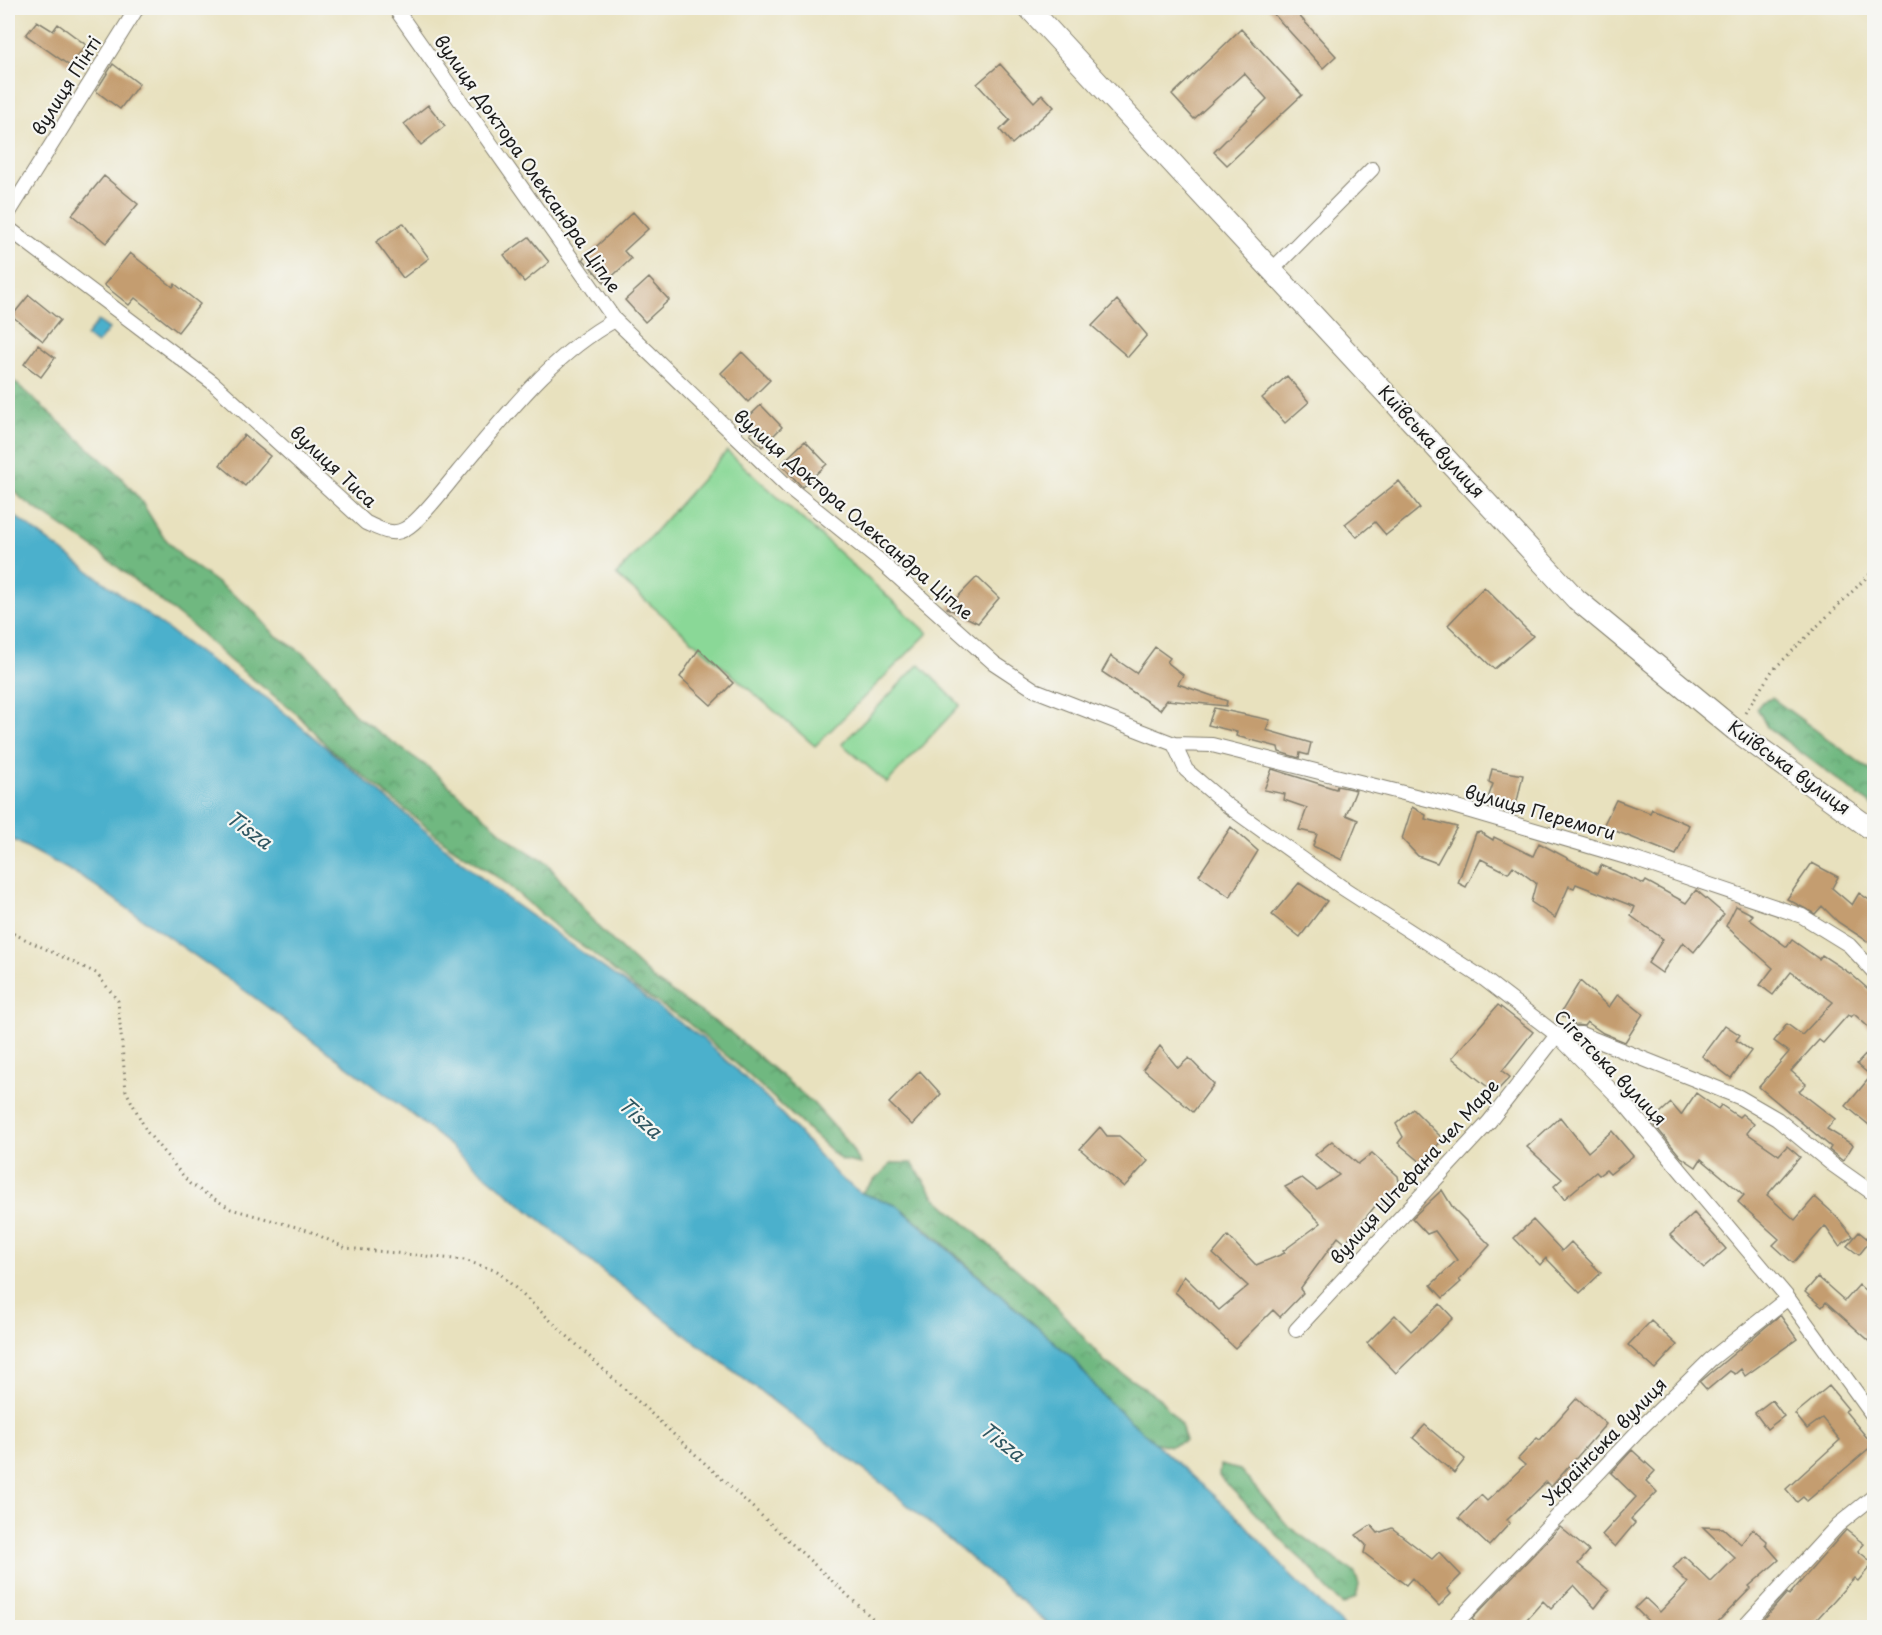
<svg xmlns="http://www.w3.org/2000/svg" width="1882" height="1635" viewBox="0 0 1882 1635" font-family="'Playpen Sans',sans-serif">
  <defs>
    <pattern id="forest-crowns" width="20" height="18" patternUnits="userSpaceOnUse" patternTransform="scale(1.5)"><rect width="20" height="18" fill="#6fb880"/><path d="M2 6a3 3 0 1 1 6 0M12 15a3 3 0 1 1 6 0" fill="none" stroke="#5a9568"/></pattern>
  </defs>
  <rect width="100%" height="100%" fill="#f6f6f2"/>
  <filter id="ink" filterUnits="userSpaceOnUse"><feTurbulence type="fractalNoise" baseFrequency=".0167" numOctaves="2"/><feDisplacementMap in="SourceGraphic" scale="12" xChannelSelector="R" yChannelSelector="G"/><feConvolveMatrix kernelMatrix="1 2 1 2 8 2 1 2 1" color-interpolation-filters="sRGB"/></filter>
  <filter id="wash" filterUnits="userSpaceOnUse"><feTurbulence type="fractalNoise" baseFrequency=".008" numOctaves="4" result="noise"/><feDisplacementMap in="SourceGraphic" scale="24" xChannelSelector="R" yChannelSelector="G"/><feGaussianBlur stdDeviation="1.35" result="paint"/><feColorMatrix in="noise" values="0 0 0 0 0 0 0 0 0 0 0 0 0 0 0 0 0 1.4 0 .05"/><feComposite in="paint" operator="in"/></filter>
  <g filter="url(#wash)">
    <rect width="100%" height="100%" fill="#e8e1be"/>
    <path fill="url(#forest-crowns)" stroke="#466a4e" stroke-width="1.5" d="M8,376l113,101 20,24 21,34 19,21 69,51 25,28 31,20 28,27 8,17 15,18 71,50 86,76 33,20 51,64 24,23 32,30 76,52 83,71 34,38 14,23 -20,-4 -99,-91 -55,-47 -52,-34 -45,-37 -27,-18 -61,-53 -52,-34 -122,-99 -30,-32 -69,-55 -33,-31 -105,-83 -69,-47 -14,-15z
      M1772,698l102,75v34l-107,-80 -10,-19 5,-6z
      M892,1163h20l23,34 112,99 59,67 53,35 22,26 4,17 -15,5 -18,-4 -46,-43 -36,-43 -143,-127 -29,-23 -37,-13z
      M1220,1465l20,5 49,57 66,46 4,12 -3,12 -13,8 -18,-18 -13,-18 -23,-21 -70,-72z"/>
    <path fill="#8ad897" stroke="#537a5a" stroke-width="1.5" d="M727,451l201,182 -113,113 -199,-171z
      M919,664l41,41 -73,78 -45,-39z"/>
    <path fill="#4cb0cc" stroke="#346674" stroke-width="1.5" d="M98,321l11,8 -12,15 -11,-8z
      M8,511l194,144 66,44 234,196 201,144 66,61 70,77 22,16 37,13 172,150 36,43 137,123 49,55 53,50h-293l-167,-141 -278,-211 -198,-163 -158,-117 -167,-117 -76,-41z"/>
    <g id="blocks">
      <path fill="#c49d6f" d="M1268,8h24l44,48 -13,12z
        M37,21l16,10 5,-7 28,21 -16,21 -44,-31z
        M1241,29l61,66 -75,70 -13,-13 53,-53 -23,-26 -50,46 -22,-24z
        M113,64l26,20 -19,25 -24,-18z
        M1000,64l34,38 8,-8 12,13 -42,37 -12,-14 10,-10 -33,-36z
        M428,105l17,21 -24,19 -17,-21z
        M104,176l34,28 -32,39 -34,-28z
        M633,212l15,17 -24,22 7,8 -26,24 -22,-24z
        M403,223l26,35 -26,20 -27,-36z
        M529,237l20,25 -25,20 -20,-27z
        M130,253l43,34 2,-3 25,20 -22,28 -43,-34 -6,7 -25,-20z
        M649,278l20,22 -24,22 -20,-22z
        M29,295l31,25 -17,21 -31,-25z
        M1117,300l30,35 -19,22 -36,-31z
        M38,345l17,13 -14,19 -17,-13z
        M742,352l28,28 -22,22 -27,-29z
        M1287,376l22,26 -24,21 -23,-25z
        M761,405l21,22 -20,20 -12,-13 4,-3 -10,-10z
        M244,435l26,21 -25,30 -25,-21z
        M805,441l22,23 -25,23 -21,-23z
        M1399,481l21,27 -34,27 -11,-13 -18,15 -12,-13z
        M977,577l22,21 -21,25 -31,-15z
        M1484,587l49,49 -39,33 -46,-44z
        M1155,647l15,11 -3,4 16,13 -5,9 49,17 -1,5 -59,-6 -7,10 -58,-38 9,-16 25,17z
        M699,649l34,34 -22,22 -31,-28z
        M1214,708l56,12 -4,10 45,13 -3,12 -8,-2 -1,5 -20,-6 -1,-5 -42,-11 1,-4 -29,-7z
        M1272,769l64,20 1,-3 19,4 -10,25 12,5 -16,40 -29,-14 4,-12 -18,-4 8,-22 -23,-8 1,-6 -21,-4z
        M1492,769l31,6 -7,31 -29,-5 6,-17 -4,-2z
        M1616,800l34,13 2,-4 37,16 -13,30 -73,-29z
        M1412,807l14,8 -1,4 32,8 -20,36 -19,-7 -16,-17z
        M1231,827l27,24 -28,46 -31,-22z
        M1480,832l13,8 1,-3 39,19 6,-13 58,31 4,-9 43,19 2,-3 40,22 10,-13 28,24 -30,38 -11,-10 -21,31 -14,-10 15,-24 -32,-23 4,-9 -59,-23 -2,4 -5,-2 -14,32 -24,-16 5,-19 -23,-17 -5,7 -27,-14 -15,28 -8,-4 18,-50z
        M1812,863l26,14 -6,11 20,17 7,-12 16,11v32l-5,7 -32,-21 -16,-16 -7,8 -28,-15z
        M1299,883l28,18 -27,36 -28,-22z
        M1736,906l17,9 -4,4 38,28 5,-7 27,19 3,-4 29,19 24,21v38l-21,-19 -3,3 -3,-2 -25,28 -4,-3 -28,31 15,13 -7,7 36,28 -8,10 26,16 -10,16 -14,-11 2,-3 -72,-60 30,-35 -15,-11 13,-17 15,11 31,-33 -42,-30 -18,23 -13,-10 13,-17 -47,-42z
        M1580,981l29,26 9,-13 25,20 -18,28 -22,-9 -16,-11 -3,4 -9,-1 -15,-11z
        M1498,1005l35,27 -31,39 8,6 -15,16 -43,-35z
        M1725,1025l15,10 -4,5 15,11 -20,27 -29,-22z
        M1875,1045v85l-29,-24 25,-30 -14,-12z
        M1160,1046l18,22 11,-10 25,26 -21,28 -50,-43z
        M920,1071l21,23 -29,31 -23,-22z
        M1696,1093l22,16 3,-4 18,12 3,-3 12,10 -7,9 32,22 8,-9 13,11 -33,38 28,25 20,-23 19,17 19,22 -14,10 -14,-20 -32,37 -20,-18 6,-6 -41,-37 6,-7 -43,-36 -5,8 -15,-10 -30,-36 20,-18 10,12z
        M1413,1109l30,30 -21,24 -24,-20 5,-6 -7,-13z
        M1560,1117l28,35 24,-21 21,25 -23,18 -4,-4 -7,5 -3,-3 -32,27 -10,-13 8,-7 -35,-32z
        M1100,1127l7,9h12l29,25 -24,26 -44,-38z
        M1332,1141l26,23 14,-11 26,23 2,11 -21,20 -3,-2 -31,38 -7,-6 -38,52 3,4 -23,24 -7,-7 -38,38 -60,-56 9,-16 35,34 29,-24 -35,-32 15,-18 28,29 29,-12 -2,-2 38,-28 -36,-36 17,-9 15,12 22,-15 -24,-20z
        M1442,1190l11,18 37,37 -31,35 2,2 -18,16 -12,-13 26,-25 -22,-29 -8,3 -15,-16z
        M1694,1213l32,36 -22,19 -34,-33z
        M1533,1220l29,31 9,-9 30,31 -21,20 -34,-35 -6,7 -26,-27z
        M1859,1232l11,9 -11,14 -12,-9z
        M1818,1277l27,24 14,-16 16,14v47l-49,-44 -4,5 -17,-15z
        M1440,1304l13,14 -57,55 -29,-30 28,-28 16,16z
        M1780,1315l17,24 -52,37 -4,-7 -6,5 -5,-3 -23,19 -7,-8z
        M1651,1321l26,24 -22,24 -27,-24z
        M1829,1386l19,23 -3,2 28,34 -66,56 -4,-4 -6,5 -11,-13 54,-49 -18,-22 -15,11 -12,-15z
        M1577,1398l29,26 -55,63 -5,-5 -39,38 3,3 -21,23 -30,-28 22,-23 6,6 38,-36 -7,-6 19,-21 3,2z
        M1772,1400l12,16 -17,13 -12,-16z
        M1425,1425l40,34 -11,14 -41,-35z
        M1632,1450l23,21 -9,10 11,11 -26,27 4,4 -20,24 -13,-12 34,-38 -25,-24z
        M1371,1525l7,8 14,-5 40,31 7,-7 22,23 -14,14 4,5 -12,12 -27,-28 -6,7 -42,-32 2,-8 -10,-10z
        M1560,1527l29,24 -11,13 31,26 -14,18 -21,-23 -23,24 -8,-8 -24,27h-38l-9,-9z
        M1703,1527l20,1 18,16 12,-15 14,12 -1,4 13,15 -30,26 2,2 -39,40h-57l-20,-20 10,-10 15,14 28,-29 -15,-15 11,-12 27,26 24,-24z
        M1846,1530l18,14 -6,7 15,12 -15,18 -4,-3 -45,50h-53l31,-35 2,2z"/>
    </g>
  </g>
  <g filter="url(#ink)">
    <use href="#blocks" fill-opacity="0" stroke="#827e6d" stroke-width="1.5"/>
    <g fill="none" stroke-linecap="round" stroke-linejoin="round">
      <g stroke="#827e6d" stroke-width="16">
        <path id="minor" d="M395,8l220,312 172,166 93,75 114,102 41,27 139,54 38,1 231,58 190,56 169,57 47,29 25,27
          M8,214l129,-206
          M8,228l204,154 154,141c12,5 26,14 39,6 15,-8 41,-43 53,-57 47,-55 93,-117 157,-152
          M1272,270l100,-101
          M1174,744l12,26 42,36 115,82 141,91 73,56 66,67 165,196 86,119
          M1296,1330l193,-208 68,-87 24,-1 158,63 38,22 56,46 41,29
          M1458,1621l185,-195 67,-66 78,-62
          M1743,1628l95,-103 36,-29"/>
      </g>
      <g stroke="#827e6d" stroke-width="23">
        <path id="primary" d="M1029,8l547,591 159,131 139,101"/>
      </g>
      <path stroke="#827e6d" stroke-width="3" stroke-dasharray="1.5 4.5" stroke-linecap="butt" d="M1745,713l27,-42 102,-101
        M8,931l88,42 22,28 8,90 21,41 43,52 41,25 76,21 39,18 118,12 33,11 386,357"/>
      <use href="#minor" stroke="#fff" stroke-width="14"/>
      <use href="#primary" stroke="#fff" stroke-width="21"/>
    </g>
  </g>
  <g text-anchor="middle" stroke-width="4.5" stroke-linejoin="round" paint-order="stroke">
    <g font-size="18" fill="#1c1c1c" stroke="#f6f6f2">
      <text transform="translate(67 86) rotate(-58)" y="6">вулиця Пінті</text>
      <text transform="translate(527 164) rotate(55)" y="6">вулиця Доктора Олександра Ціпле</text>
      <text transform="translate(1431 442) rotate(47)" y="6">Київська вулиця</text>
      <text transform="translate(333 467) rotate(43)" y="6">вулиця Тиса</text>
      <text transform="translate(853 515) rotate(41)" y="6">вулиця Доктора Олександра Ціпле</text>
      <text transform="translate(1789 768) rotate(36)" y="6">Київська вулиця</text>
      <text transform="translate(1540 813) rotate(16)" y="6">вулиця Перемоги</text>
      <text transform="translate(1610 1068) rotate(46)" y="6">Сігетська вулиця</text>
      <text transform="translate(1415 1172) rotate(-48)" y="6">вулиця Штефана чел Маре</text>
      <text transform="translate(1605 1442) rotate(-46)" y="6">Українська вулиця</text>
    </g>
    <g font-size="20" font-style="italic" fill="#2f5762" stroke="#f6f6f2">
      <text transform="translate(249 830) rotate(36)" y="7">Tisza</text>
      <text transform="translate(640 1118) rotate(42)" y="7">Tisza</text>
      <text transform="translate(1002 1442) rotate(38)" y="7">Tisza</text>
    </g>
  </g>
  <rect width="1882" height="1635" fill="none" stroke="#f6f6f2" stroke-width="30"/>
</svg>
